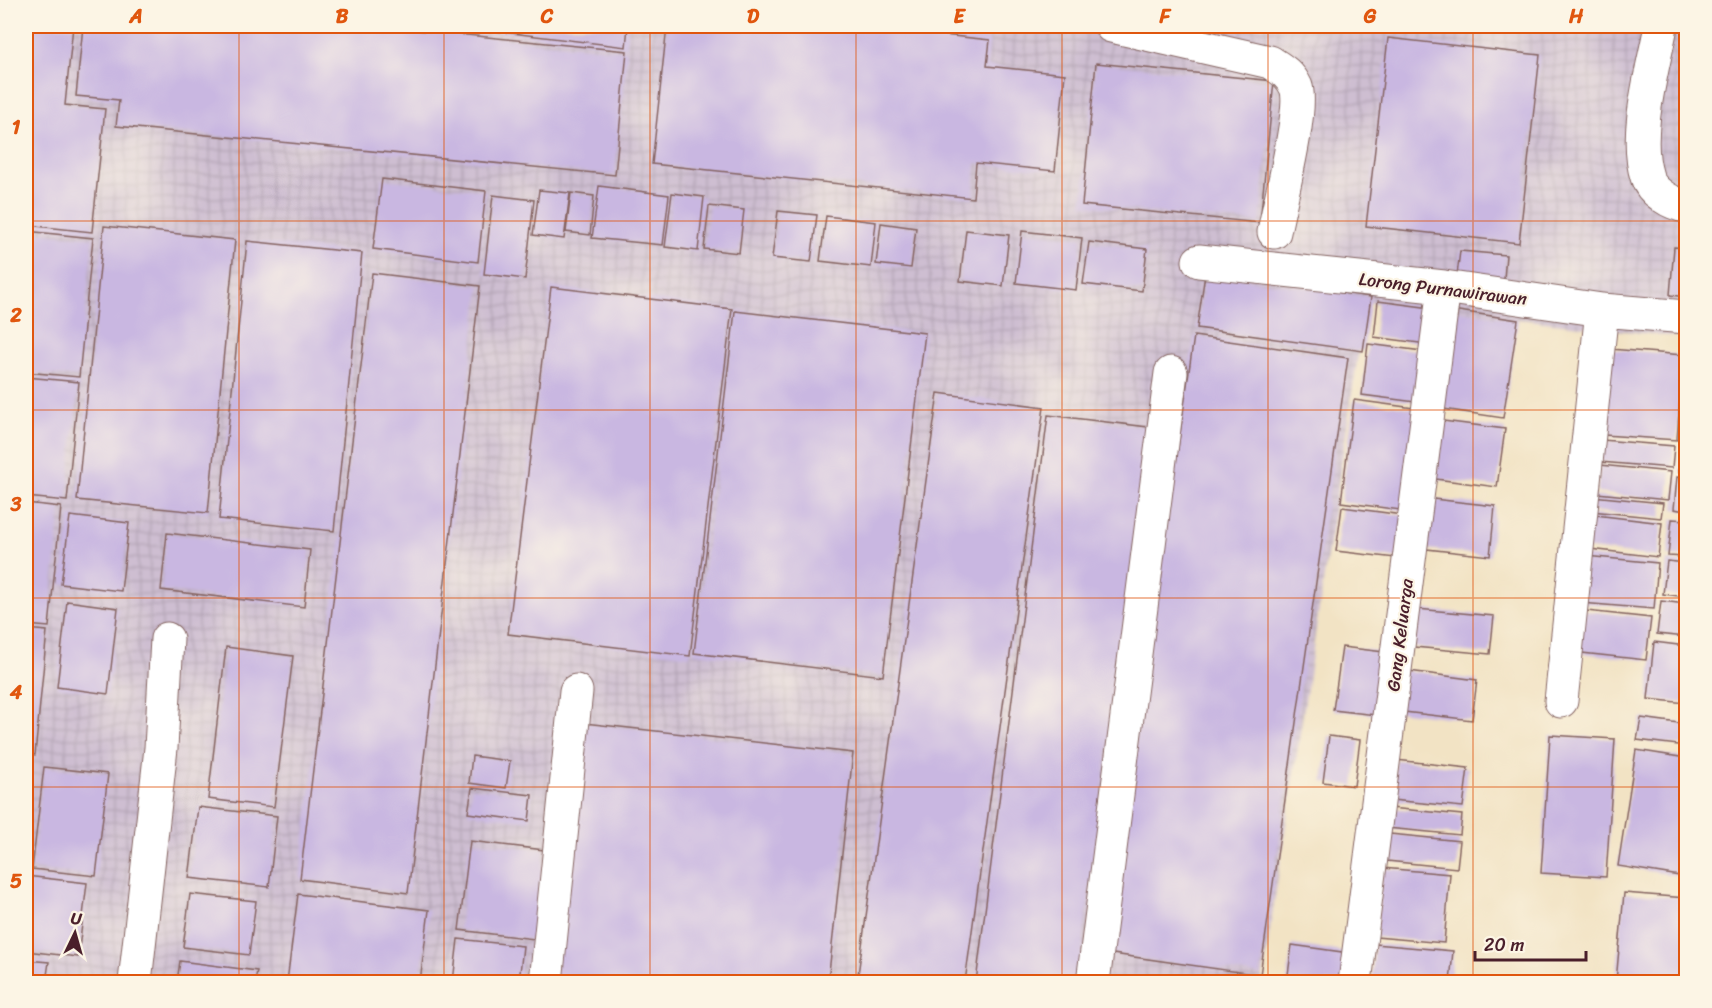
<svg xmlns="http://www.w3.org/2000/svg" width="1712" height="1008" viewBox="0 0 1712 1008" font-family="Sriracha,sans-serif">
  <defs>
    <pattern id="industrial-grid" width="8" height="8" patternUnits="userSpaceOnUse" patternTransform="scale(1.5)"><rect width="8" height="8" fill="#cebed1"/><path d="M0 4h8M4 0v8" fill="none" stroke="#b2a3b4"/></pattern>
  </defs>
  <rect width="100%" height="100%" fill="#fcf5e5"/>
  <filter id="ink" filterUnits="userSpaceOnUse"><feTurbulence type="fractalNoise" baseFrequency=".0167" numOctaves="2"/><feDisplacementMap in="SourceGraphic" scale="12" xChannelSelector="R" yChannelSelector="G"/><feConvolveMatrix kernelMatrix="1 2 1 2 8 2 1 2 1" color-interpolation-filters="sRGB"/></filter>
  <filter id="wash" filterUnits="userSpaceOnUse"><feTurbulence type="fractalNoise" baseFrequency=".008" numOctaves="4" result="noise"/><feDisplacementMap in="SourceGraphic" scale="24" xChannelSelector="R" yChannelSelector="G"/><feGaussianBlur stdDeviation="1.35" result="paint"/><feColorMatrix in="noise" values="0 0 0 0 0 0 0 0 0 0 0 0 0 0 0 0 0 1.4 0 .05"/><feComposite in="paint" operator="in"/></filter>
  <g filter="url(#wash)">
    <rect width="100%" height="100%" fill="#f2e3c4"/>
    <path fill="url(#industrial-grid)" d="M26,26h1660v312l-320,-36 -104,680h-1236z"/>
    <g id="blocks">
      <path fill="#c9b7e1" d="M26,26h47l-8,79 40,4 -13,123 -66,-7z
        M83,26h293l251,25 -12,124 -499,-49 3,-26 -43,-4z
        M454,26h174l-2,21z
        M667,26h191l132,14 -3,26 78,8 -10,97 -79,-8 -3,35 -321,-34z
        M1388,38l152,17 -21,188 -153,-17z
        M1096,63l178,18 -14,142 -178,-18z
        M382,179l104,12 -8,71 -105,-13z
        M599,186l70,9 -6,50 -71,-7z
        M539,190l31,3 -6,46 -31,-4z
        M571,193l23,3 -4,39 -24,-3z
        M672,193l32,4 -6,54 -33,-4z
        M493,195l41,5 -9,79 -41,-5z
        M709,206l35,4 -5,43 -35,-4z
        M778,211l39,4 -6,47 -39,-4z
        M826,216l50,6 -5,45 -51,-6z
        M881,223l35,5 -5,40 -35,-4z
        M104,226l131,14 -27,273 -131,-13z
        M966,230l43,5 -6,51 -43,-5z
        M26,231l67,7 -14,139 -53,-5z
        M1022,231l60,7 -6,52 -60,-7z
        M247,241l115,12 -28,278 -115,-12z
        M1089,242l58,7 -5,42 -59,-7z
        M1674,247l12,1v49l-16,-2z
        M1460,251l46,4 -2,24 -47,-4z
        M372,273l108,13 -72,607 -108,-14z
        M1205,274l166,23 -8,54 -166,-23z
        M551,287l181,22 -42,347 -182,-22z
        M1378,301l53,7 -4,36 -53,-7z
        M1452,310l66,10 -15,98 -66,-10z
        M735,311l190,22 -42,343 -189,-23z
        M1194,336l154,22 -88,617 -154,-22z
        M1368,344l62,8 -7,51 -61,-8z
        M1610,349l73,6 -6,85 -73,-5z
        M26,377l53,5 -12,119 -41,-4z
        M938,393l106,14 -79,575h-108z
        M1354,400l67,9 -13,102 -67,-9z
        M1048,415l100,12 -70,555h-102z
        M1443,421l62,8 -8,58 -61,-8z
        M1602,440l72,6 -2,22 -72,-6z
        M1680,452h6v22l-7,-1z
        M1600,465l71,7 -3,28 -71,-7z
        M1677,477l9,1v33l-12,-2z
        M1592,496l71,7 -2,15 -70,-7z
        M1433,499l62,7 -5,50 -63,-7z
        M26,503l35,4 -12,120 -23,-2z
        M1342,507l68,9 -6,43 -68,-8z
        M1587,514l75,9 -4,34 -76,-9z
        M70,516l59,7 -8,68 -60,-7z
        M1672,519l14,1v37l-18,-1z
        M167,533l143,17 -6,57 -143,-17z
        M1585,556l73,7 -4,46 -73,-6z
        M1667,561l19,2v34l-23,-3z
        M67,601l51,7 -10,86 -51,-7z
        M1661,601l25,3v33l-29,-3z
        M1417,609l77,7 -4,38 -76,-7z
        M1577,610l74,8 -5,42 -73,-8z
        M26,629l21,2 -12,124 -9,-1z
        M1654,642l32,4v57l-38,-4z
        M226,647l67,9 -19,151 -66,-8z
        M1342,647l42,5 -8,63 -43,-5z
        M1401,670l76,10 -5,40 -76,-9z
        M1641,718l45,6v22l-49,-6z
        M584,723l269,30 -25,229h-273z
        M1550,735l65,4 -9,138 -65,-4z
        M1329,736l31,4 -6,46 -31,-4z
        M1636,750l50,8v119l-68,-11z
        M472,756l38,5 -4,27 -37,-5z
        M26,759l5,1 -4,34h-1z
        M1396,760l72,8 -5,39 -71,-7z
        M44,767l64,7 -12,102 -64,-7z
        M472,788l60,7 -3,26 -61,-8z
        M198,807l79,9 -8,71 -80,-9z
        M1390,808l72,7 -2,20 -73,-7z
        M1390,834l70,7 -3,27 -70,-7z
        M470,841l74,9 -10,89 -75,-9z
        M1382,868l68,6 -6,69 -68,-6z
        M26,876l61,7 -9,74 -52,-6z
        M1624,893l62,5v84h-70z
        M190,894l66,7 -7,54 -66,-8z
        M298,894l131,16 -9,72h-133z
        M458,939l65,7 -4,36h-66z
        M1375,944l78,7 -3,31h-79z
        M1292,945l57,8 -4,29h-58z
        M26,960l23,2 -3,20h-20z
        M180,961l77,10 -2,11h-78z"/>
    </g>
  </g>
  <g filter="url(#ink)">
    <use href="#blocks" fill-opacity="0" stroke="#856461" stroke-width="1.5"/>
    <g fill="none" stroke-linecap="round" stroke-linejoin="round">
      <g stroke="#856461" stroke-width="35">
        <path id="minor" d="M1111,26l159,36c11,7 20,12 26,25 8,21 -17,118 -22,145
          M1661,26c-8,43 -28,109 -14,151 4,15 25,27 39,29
          M1199,261l245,26 158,23 84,7
          M1561,701l41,-391
          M135,982l26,-234 6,-109
          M546,982l30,-291
          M1093,982l78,-609
          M1355,982l89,-695"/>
      </g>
      <use href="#minor" stroke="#fff" stroke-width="33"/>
    </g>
  </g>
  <path fill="none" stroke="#e0560e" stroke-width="1.5" stroke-opacity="0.55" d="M239,26v956M444,26v956M650,26v956M856,26v956M1062,26v956M1268,26v956M1473,26v956M26,221h1660M26,410h1660M26,598h1660M26,787h1660"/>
  <g text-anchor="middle" stroke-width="4.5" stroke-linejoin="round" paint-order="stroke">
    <g font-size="18" fill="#4a1f2b" stroke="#fcf5e5">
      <text transform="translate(1443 289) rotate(7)" y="6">Lorong Purnawirawan</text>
      <text transform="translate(1400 635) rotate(-83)" y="6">Gang Keluarga</text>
    </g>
  </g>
  <rect width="1712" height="1008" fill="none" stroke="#fcf5e5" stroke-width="66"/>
  <g transform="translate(75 933) rotate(5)" stroke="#fcf5e5" stroke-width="4.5" paint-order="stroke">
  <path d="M0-4.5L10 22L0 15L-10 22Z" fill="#4a1f2b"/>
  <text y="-9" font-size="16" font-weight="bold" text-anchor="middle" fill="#4a1f2b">U</text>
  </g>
  <path d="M1475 951v9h111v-9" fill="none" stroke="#4a1f2b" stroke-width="3"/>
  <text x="1484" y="951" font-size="18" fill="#4a1f2b" stroke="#fcf5e5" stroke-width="4.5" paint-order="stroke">20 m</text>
  <rect x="33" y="33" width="1646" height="942" fill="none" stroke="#e0560e" stroke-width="2"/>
  <g font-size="20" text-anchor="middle" font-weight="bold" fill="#e0560e">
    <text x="136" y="23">A</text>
    <text x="342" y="23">B</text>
    <text x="547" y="23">C</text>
    <text x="753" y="23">D</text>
    <text x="959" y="23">E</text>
    <text x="1165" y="23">F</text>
    <text x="1370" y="23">G</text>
    <text x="1576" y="23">H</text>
    <text x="16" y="134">1</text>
    <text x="16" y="322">2</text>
    <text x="16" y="511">3</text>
    <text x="16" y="699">4</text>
    <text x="16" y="888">5</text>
  </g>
</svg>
